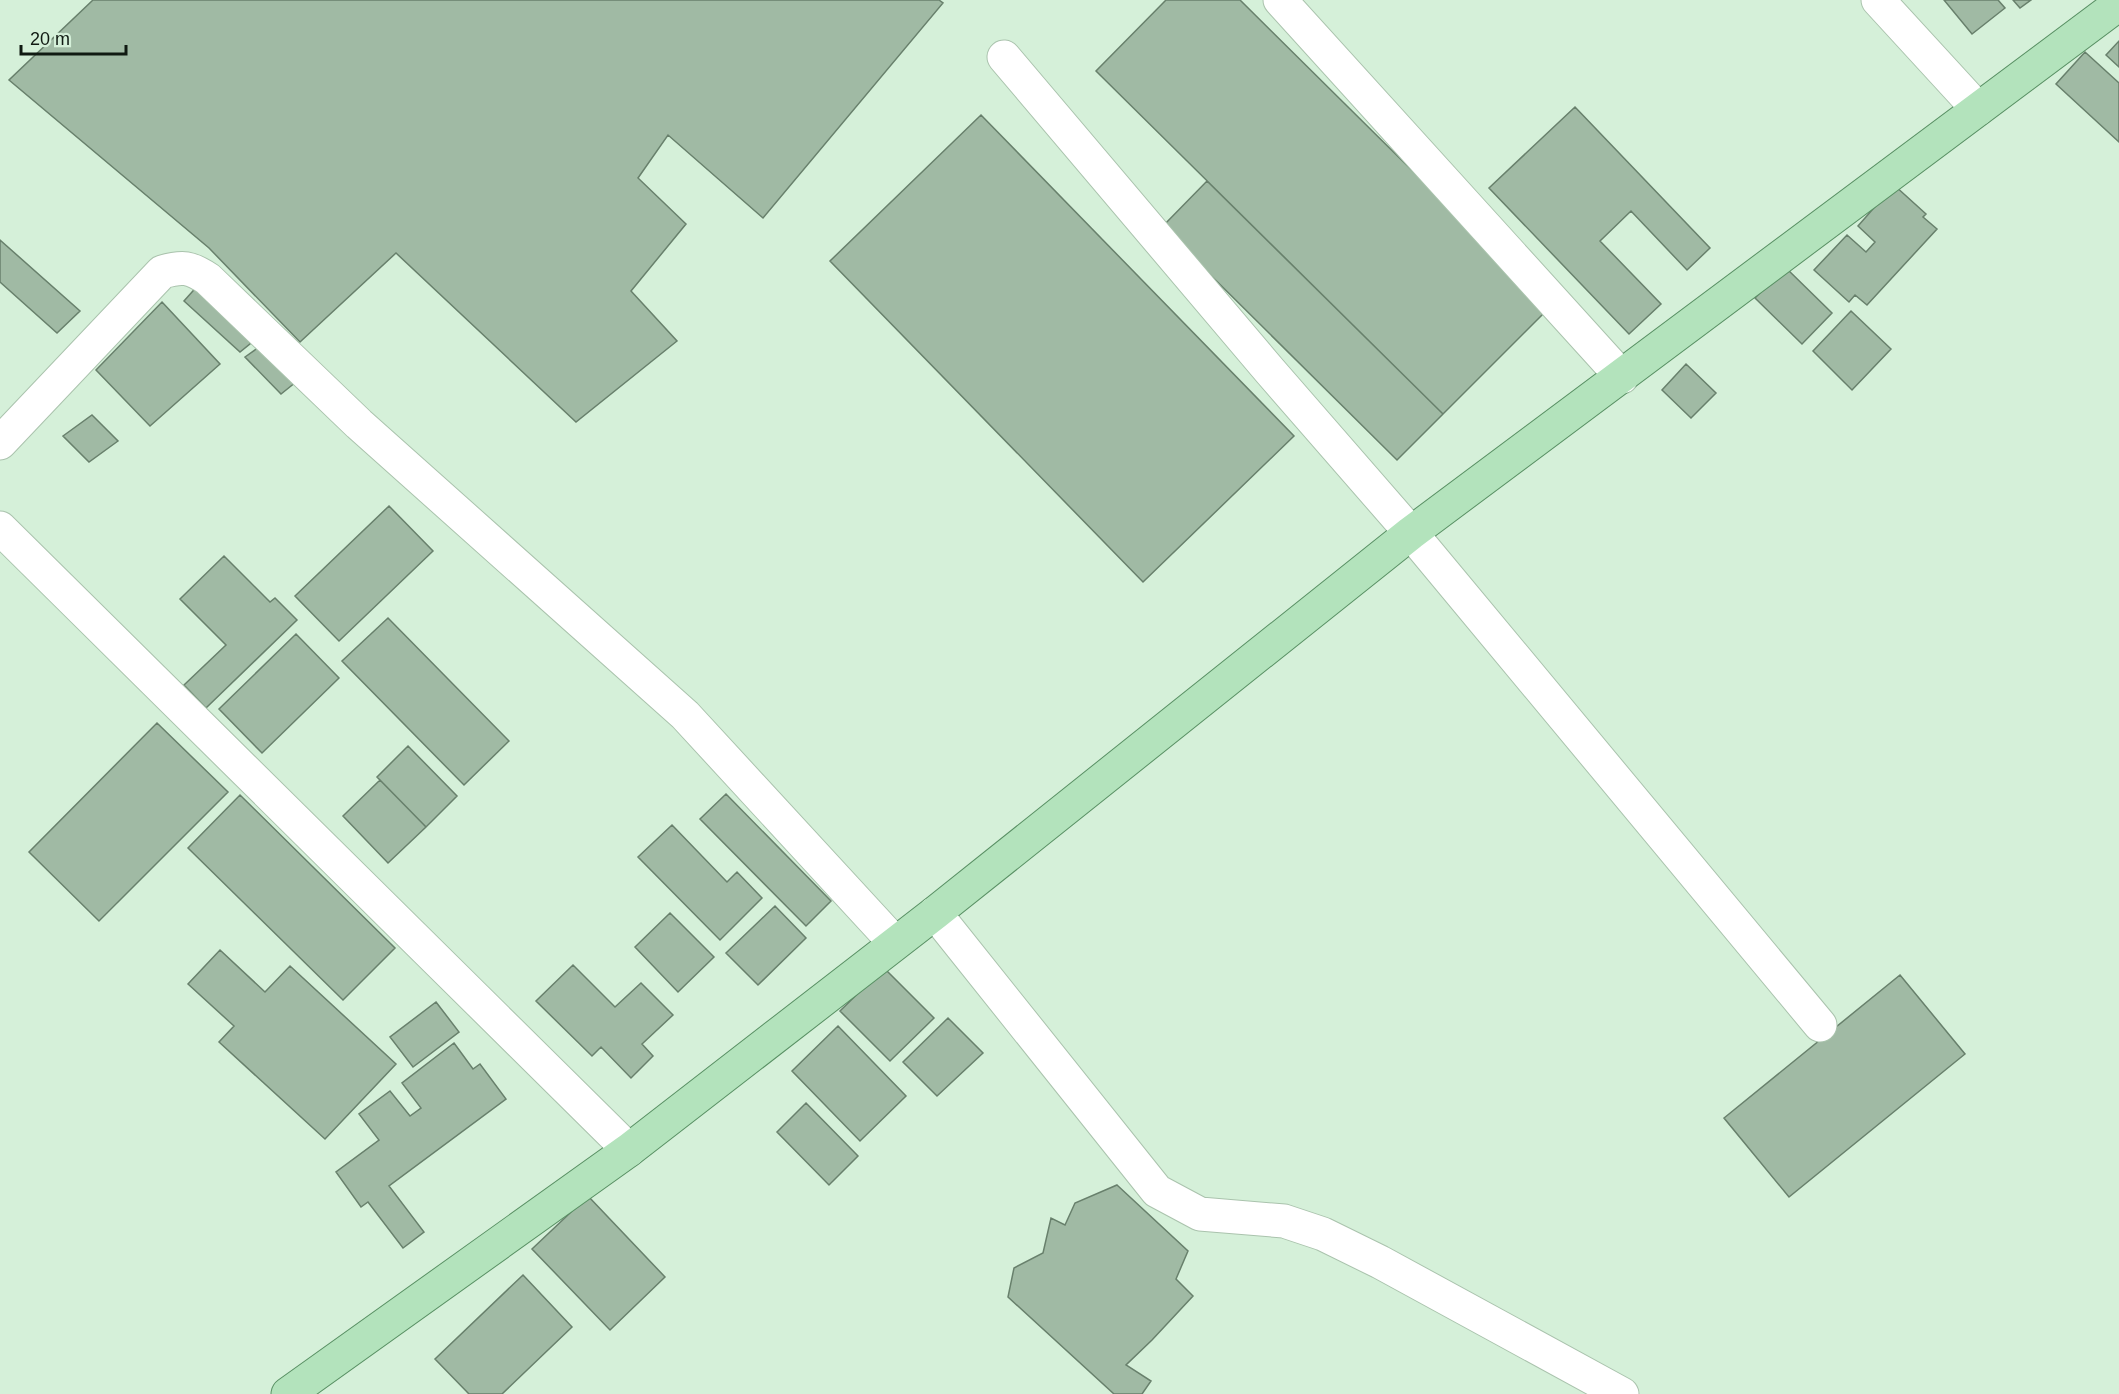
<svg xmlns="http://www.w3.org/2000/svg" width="2119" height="1394" viewBox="0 0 2119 1394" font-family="Helvetica,sans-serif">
  <rect width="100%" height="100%" fill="#d5f0d9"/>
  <path fill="#a0baa4" stroke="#68806c" stroke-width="1.5" d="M93,0h846l4,3 -180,215 -95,-83 -30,43 48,46 -55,67 46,50 -101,81 -180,-169 -96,89 -91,-94 -200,-168z
    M1166,0h74l310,307 -107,107 -347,-343z
    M1944,0h54l7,8 -33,26z
    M2013,0h18l-11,8z
    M2119,41v26l-13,-12z
    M2085,52l34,31v59l-63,-58z
    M1575,107l135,141 -23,22 -56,-59 -31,30 61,63 -32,30 -140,-146z
    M981,115l313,321 -151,146 -313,-321z
    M1207,181l236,233 -46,46 -235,-233z
    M1894,185l32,29 -3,3 14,12 -70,76 -12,-10 -6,7 -35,-32 33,-35 19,17 9,-10 -17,-16z
    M0,240l80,71 -23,22 -57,-51z
    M1785,267l47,46 -30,31 -47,-46z
    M200,283l56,56 -16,13 -56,-51z
    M162,302l58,62 -70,62 -54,-56z
    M1851,311l40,38 -39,41 -39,-39z
    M262,345l34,37 -15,12 -36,-37z
    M1686,364l30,29 -25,25 -29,-28z
    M92,415l26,26 -29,21 -26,-26z
    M389,506l44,45 -94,90 -44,-45z
    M224,556l46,46 5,-4 22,22 -91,88 -22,-23 42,-40 -46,-46z
    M388,618l121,123 -45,44 -122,-124z
    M296,634l43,44 -77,75 -43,-44z
    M157,723l71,69 -129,129 -70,-69z
    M408,746l49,50 -31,31 -49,-50z
    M380,780l46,47 -38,36 -45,-47z
    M726,794l105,107 -25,25 -106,-107z
    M240,795l155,153 -52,52 -155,-152z
    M672,825l55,57 10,-10 25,26 -42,42 -82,-83z
    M775,906l31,32 -48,47 -32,-32z
    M670,913l44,44 -36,35 -43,-45z
    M220,950l45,42 25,-26 106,98 -71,75 -106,-97 15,-16 -46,-42z
    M573,965l42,42 26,-24 32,32 -31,29 11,12 -22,22 -30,-31 -9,9 -56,-55z
    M884,968l50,50 -44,43 -50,-50z
    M1900,975l65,79 -176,143 -65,-79z
    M436,1002l23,30 -46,35 -23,-30z
    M948,1018l35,35 -46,43 -34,-34z
    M838,1026l68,70 -46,45 -68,-70z
    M454,1043l19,26 7,-5 26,35 -117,87 35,46 -21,16 -35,-46 -7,5 -25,-35 43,-32 -20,-26 31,-23 20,25 11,-8 -19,-25z
    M806,1103l52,53 -29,29 -52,-53z
    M1117,1185l71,66 -12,28 17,17 -41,44 -26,25 25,16 -9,13h-28l-106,-97 6,-29 29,-15 8,-35 14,7 10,-22z
    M588,1196l77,81 -55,53 -78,-81z
    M523,1275l49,52 -70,67h-33l-34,-35z"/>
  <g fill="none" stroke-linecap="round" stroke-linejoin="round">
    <g stroke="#aac3ad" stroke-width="35">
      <path id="minor" d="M1280,0l342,377
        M1878,0l100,109
        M1004,57l266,314 141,162 409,492
        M0,443l162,-171c21,-6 28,-5 46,7l151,145 326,291 210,228
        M0,528l629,622
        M935,913l222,278 43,23 84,7 39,13 57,28 242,132"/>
    </g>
    <g stroke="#599064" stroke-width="35">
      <path id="major" d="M288,1394l341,-244 306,-237 476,-380 708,-529"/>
    </g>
    <use href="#minor" stroke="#fff" stroke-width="33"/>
    <use href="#major" stroke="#b3e3bc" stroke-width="33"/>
  </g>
  <path d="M21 45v9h105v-9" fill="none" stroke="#101a12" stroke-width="3"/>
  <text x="30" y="45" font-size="18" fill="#101a12" stroke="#d5f0d9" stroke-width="4.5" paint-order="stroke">20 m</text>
</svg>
